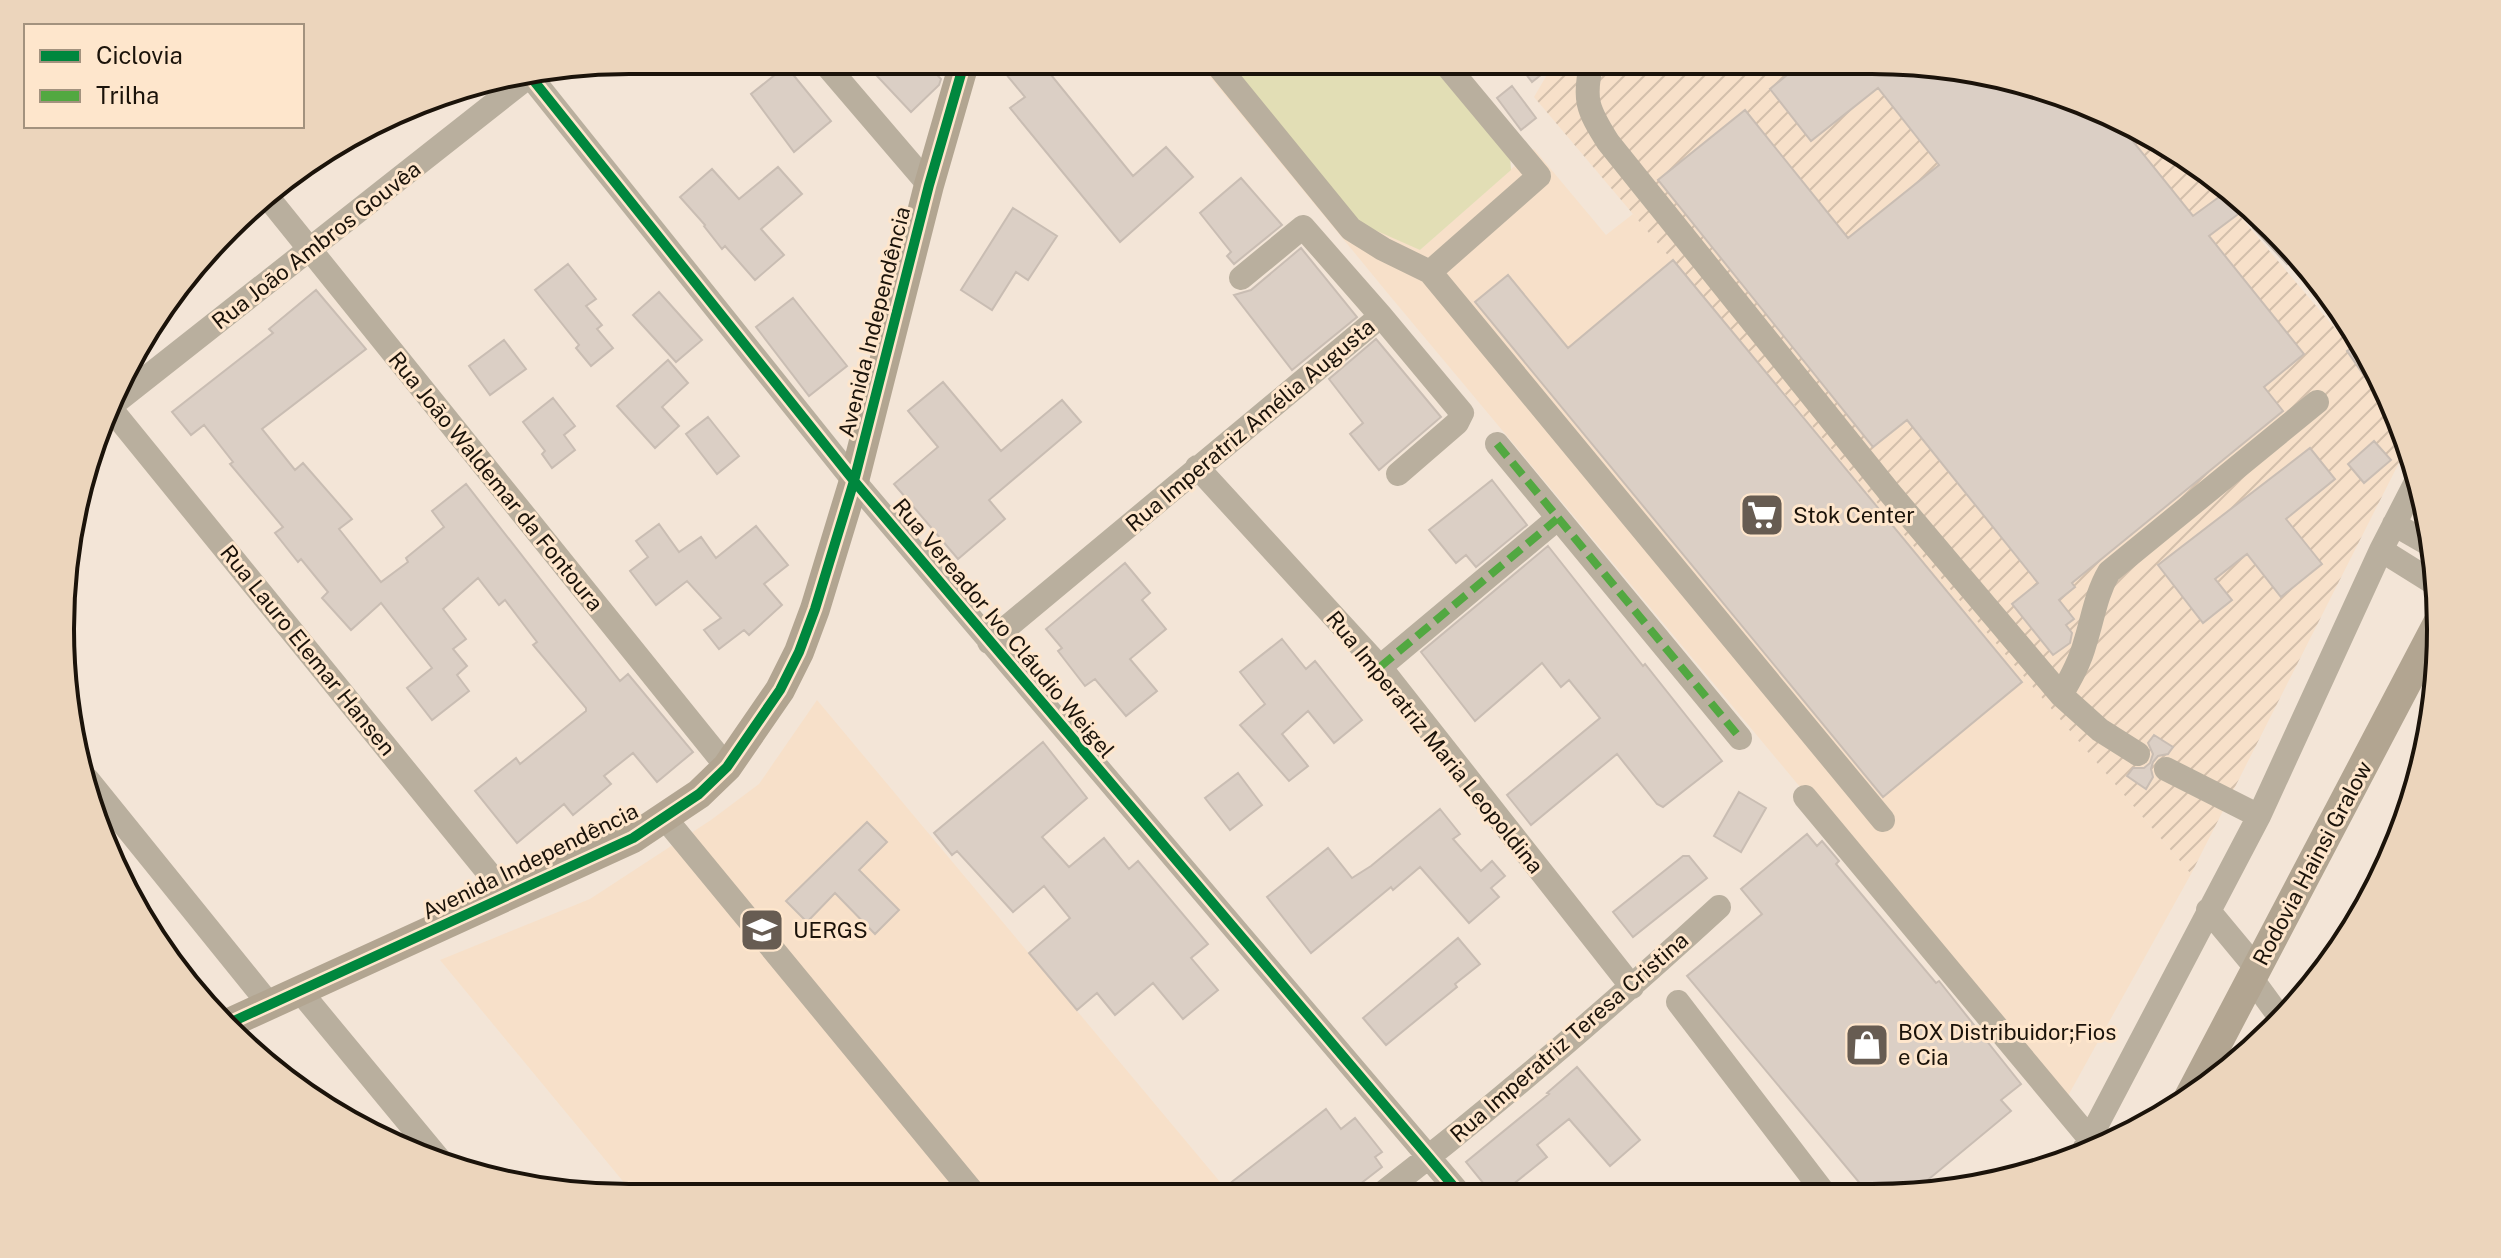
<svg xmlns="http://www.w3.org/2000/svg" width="2501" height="1258" viewBox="0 0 2501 1258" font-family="'Public Sans',sans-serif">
  <defs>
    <pattern id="industrial-furrows" width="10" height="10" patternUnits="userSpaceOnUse" patternTransform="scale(2)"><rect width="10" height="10" fill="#f7e0c9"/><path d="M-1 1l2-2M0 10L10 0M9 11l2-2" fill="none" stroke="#d3bfab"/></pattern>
  </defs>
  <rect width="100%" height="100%" fill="#f3e5d7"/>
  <path fill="#f7e0c9" d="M1197,61h30l193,189 114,-101 72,86 27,-21 558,660 -127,229 -674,-807z
    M817,700l414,495 -595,2 -196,-237 150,-61 121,-79 48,-36z"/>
  <path fill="url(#industrial-furrows)" d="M1555,61h354l110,18 104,39 72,45 188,222 26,58 -218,431 -657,-777z"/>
  <path fill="#e2deb5" d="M1227,61h200l83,95 1,14 -91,80 -61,-27z"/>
  <path fill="#dbcfc5" stroke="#c9bdb3" stroke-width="2" d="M862,60h61l18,19 -2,6 -28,27z
    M1021,60h18l94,116 33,-29 27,30 -73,65 -110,-134 15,-11 -20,-24z
    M1516,61h42l-26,21z
    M1804,61h105l110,18 92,35 82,102 37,-27 19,17 -40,30 95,118 -40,33 19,24 -211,172 3,4 -16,13 15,19 -8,6 6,8 -2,10 -17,12 -41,-51 26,-21 -131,-163 -34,27 -215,-267 87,-70 103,128 91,-73 -61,-77 -67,53 -41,-52z
    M786,66l45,55 -37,31 -43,-58z
    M1512,86l24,32 -15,12 -24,-32z
    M778,167l24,27 -41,35 23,26 -29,25 -30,-34 -3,3 -18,-23 1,-1 -25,-28 32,-28 27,30z
    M1241,178l41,47 -48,39 -7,-8 4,-4 -31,-39z
    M1013,208l44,28 -29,44 -12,-8 -24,38 -31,-20z
    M2263,219l35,34 -11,11 -34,-36z
    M1301,248l56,69 -65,53 -58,-75 17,-5z
    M1673,260l349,422 -139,115 -408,-495 33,-27 60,73z
    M568,264l28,35 -10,7 16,19 -5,4 16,19 -22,18 -15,-18 3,-3 -44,-55z
    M316,290l50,59 -104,80 33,41 8,-7 49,56 -13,10 42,53 27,-20 -2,-4 38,-31 -12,-16 34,-27 154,197 8,-7 65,78 -36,30 -24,-29 -29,23 7,8 -38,31 -9,-11 -47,39 -42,-52 41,-33 4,6 66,-53v-3l-53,-63 4,-3 -32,-42 -6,5 -21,-27 -35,31 23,30 -13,10 14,17 -10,9 12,16 -37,29 -25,-32 25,-20 -51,-65 -30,27 -29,-32 6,-6 -27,-33 -3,3 -23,-29 8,-6 -53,-63 3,-2 -29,-37 -13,10 -19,-23 101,-79 -4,-4z
    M659,292l43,48 -26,22 -43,-47z
    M793,298l54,68 -38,30 -53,-69z
    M1376,339l65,78 -62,53 -29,-36 13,-11 -34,-44z
    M504,340l22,29 -36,26 -21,-29z
    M2362,341l24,51 -7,5 -32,-46z
    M668,360l20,23 -26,24 17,19 -24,22 -38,-42z
    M943,382l58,69 61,-51 19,22 -92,78 16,19 -47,40 -64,-75 44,-37 -30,-36z
    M553,398l22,28 -11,9 11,15 -23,18 -10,-14 3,-3 -22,-29z
    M708,417l31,39 -22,18 -31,-40z
    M2374,441l17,19 -27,23 -16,-19z
    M2310,448l25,31 -49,40 36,45 -41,33 -34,-43 -32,25 17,21 -29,23 -45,-58z
    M1492,480l35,45 -51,42 -10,-12 -10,8 -27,-33z
    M659,524l20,28 22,-15 15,21 40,-32 32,39 -24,19 18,21 -33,30 -5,-5 -25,19 -15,-19 17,-12 -34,-37 -31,24 -26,-34 18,-14 -12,-16z
    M1548,546l95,120 2,-2 77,97 -59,46 -6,-3 -40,-50 -86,71 -24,-30 93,-77 -31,-38 -8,7 -19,-24 -67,58 -54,-69z
    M1125,563l25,30 -8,7 24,29 -36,30 27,32 -31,25 -31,-37 -10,7 -27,-35 4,-3 -16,-19z
    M1282,639l24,30 9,-8 47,59 -28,23 -26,-32 -26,23 26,32 -19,15 -49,-56 25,-21 -25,-32z
    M2154,735l19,12 -5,7 -10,2 -5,6 -2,7 2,8 -7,12 -19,-13 6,-8h11l6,-5 3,-9 -5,-11z
    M1043,742l44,56 -45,39 27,30 35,-29 25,31 9,-8 70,83 -17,14 27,32 -35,29 -30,-36 -38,32 -18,-22 -20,17 -48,-57 41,-35 -26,-32 -31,26 -56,-61 -5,4 -18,-22z
    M1238,773l24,32 -32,25 -25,-32z
    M1739,792l27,16 -25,44 -27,-16z
    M1440,809l20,25 -7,5 28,32 11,-10 13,15 -14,12 8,9 -30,26 -49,-56 -27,23 -2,-3 -80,66 -44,-56 61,-49 24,30 19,-12z
    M867,822l20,20 -28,28 40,40 -24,24 -40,-41 -28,29 -21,-21z
    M1807,834l10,12 5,-5 17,20 -3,3 100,119 3,-2 82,103 -20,16 10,11 -99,82h-44l-181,-217 75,-62 -21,-25z
    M1683,856h6l18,22 -74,59 -20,-25z
    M1458,938l22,26 -25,20 2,3 -71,58 -23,-27z
    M1577,1067l63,73 -30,26 -41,-47 -32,26 10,12 -46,37h-9l-26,-32 83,-68 -2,-1z
    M1326,1109l15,20 14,-11 27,34 -7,5 7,10 -36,28h-131z"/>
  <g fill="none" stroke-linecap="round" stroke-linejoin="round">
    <path stroke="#b9af9e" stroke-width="24" d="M822,60l107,125
      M1214,61l137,168 32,20 47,23 453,548
      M1592,61c-9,38 -5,48 16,81l282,351 171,202 39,35 38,24
      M530,76l324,405 606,713
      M266,195l461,572
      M1430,272l109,-96 -96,-115
      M1241,278l62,-51 78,89
      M107,404l401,493
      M103,412l425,-335
      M1497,444l243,294
      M1197,467l183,200 252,320
      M2394,524l40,23
      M2381,550l56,35
      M989,642l392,-326 81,97 -5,10 -59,51
      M1380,667l177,-148
      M2061,695c10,-17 19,-33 24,-52 8,-25 11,-49 24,-71l208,-170
      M2166,769l93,47
      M88,780l181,224
      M1805,797l285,342
      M664,817l312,379
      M2208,910l49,59
      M2252,979l30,41
      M299,990l144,174
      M1678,1002l147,192
      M2080,1157l179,-341 122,-266 37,-72
      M1380,1195c118,-91 230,-188 339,-288"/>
    <path stroke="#b2a591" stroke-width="30" d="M223,1026l410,-188 66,-44 28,-27 53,-77 19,-38 16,-43 39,-128 75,-296 36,-125
      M2186,1103l252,-480"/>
    <path stroke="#52a841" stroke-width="8" stroke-dasharray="16 8" stroke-linecap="butt" d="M1497,444l243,294
      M1380,667l177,-148"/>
    <g stroke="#fee6cc" stroke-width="15">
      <path id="cycleway" d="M530,76l324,405 606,713
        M223,1026l410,-188 66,-44 28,-27 53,-77 19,-38 16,-43 39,-128 75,-296 36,-125"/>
    </g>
    <use href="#cycleway" stroke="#00873e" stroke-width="10"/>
  </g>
  <defs>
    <g id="supermarket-square" transform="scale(2.3)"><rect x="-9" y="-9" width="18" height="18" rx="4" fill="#675c52" stroke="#fee6cc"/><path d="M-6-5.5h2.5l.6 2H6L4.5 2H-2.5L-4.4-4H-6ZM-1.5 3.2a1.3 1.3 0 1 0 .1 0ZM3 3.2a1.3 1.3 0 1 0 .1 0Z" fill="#fff"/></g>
    <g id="university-square" transform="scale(2.3)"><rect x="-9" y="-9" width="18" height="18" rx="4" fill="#675c52" stroke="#fee6cc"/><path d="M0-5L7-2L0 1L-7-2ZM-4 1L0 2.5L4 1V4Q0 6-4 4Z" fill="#fff"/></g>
    <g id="shop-square" transform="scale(2.3)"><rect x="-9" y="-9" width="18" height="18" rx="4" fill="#675c52" stroke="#fee6cc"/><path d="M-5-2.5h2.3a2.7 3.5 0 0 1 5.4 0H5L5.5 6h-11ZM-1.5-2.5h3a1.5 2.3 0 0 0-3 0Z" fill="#fff"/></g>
  </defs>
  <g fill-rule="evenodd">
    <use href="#supermarket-square" x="1762" y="515"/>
    <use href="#university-square" x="762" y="930"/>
    <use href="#shop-square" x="1867" y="1045"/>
  </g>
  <g text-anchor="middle" stroke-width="6" stroke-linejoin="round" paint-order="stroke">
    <g font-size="22" fill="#1b130a" stroke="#fee6cc">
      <text transform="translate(316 245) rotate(-38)" y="8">Rua João Ambros Gouvêa</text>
      <text transform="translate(874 322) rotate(-76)" y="8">Avenida Independência</text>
      <text transform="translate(1250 425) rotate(-40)" y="8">Rua Imperatriz Amélia Augusta</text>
      <text transform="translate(496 481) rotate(51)" y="8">Rua João Waldemar da Fontoura</text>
      <text transform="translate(1004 628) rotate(50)" y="8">Rua Vereador Ivo Cláudio Weigel</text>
      <text transform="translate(308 650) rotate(51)" y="8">Rua Lauro Elemar Hansen</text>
      <text transform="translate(1435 742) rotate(51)" y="8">Rua Imperatriz Maria Leopoldina</text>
      <text transform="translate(530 861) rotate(-26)" y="8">Avenida Independência</text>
      <text transform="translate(2312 863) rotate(-62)" y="8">Rodovia Hainsi Gralow</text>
      <text transform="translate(1569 1037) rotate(-41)" y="8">Rua Imperatriz Teresa Cristina</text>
    </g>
    <g font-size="22" fill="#1b130a" stroke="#fee6cc" text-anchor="start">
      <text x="1793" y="523">Stok Center</text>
      <text x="793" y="938">UERGS</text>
      <text x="1898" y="1040">BOX Distribuidor;Fios<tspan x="1898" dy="25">e Cia</tspan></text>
    </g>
  </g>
  <path d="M0 0H2501V1258H0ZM629 74H1872A555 555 0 0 1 2427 629V629A555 555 0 0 1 1872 1184H629A555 555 0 0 1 74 629V629A555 555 0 0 1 629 74Z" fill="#ecd5bc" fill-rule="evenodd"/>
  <path fill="none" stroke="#1b130a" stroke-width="4" d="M629 74H1872A555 555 0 0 1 2427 629V629A555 555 0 0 1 1872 1184H629A555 555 0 0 1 74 629V629A555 555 0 0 1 629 74Z"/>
  <rect x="24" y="24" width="280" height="104" fill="#fee6cc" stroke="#a3927e" stroke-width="2"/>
  <rect x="40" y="50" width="40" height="12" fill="#00873e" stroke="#a3927e" stroke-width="2"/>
  <text x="96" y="64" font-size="24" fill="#1b130a">Ciclovia</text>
  <rect x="40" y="90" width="40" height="12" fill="#52a841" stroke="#a3927e" stroke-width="2"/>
  <text x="96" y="104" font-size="24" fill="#1b130a">Trilha</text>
</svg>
